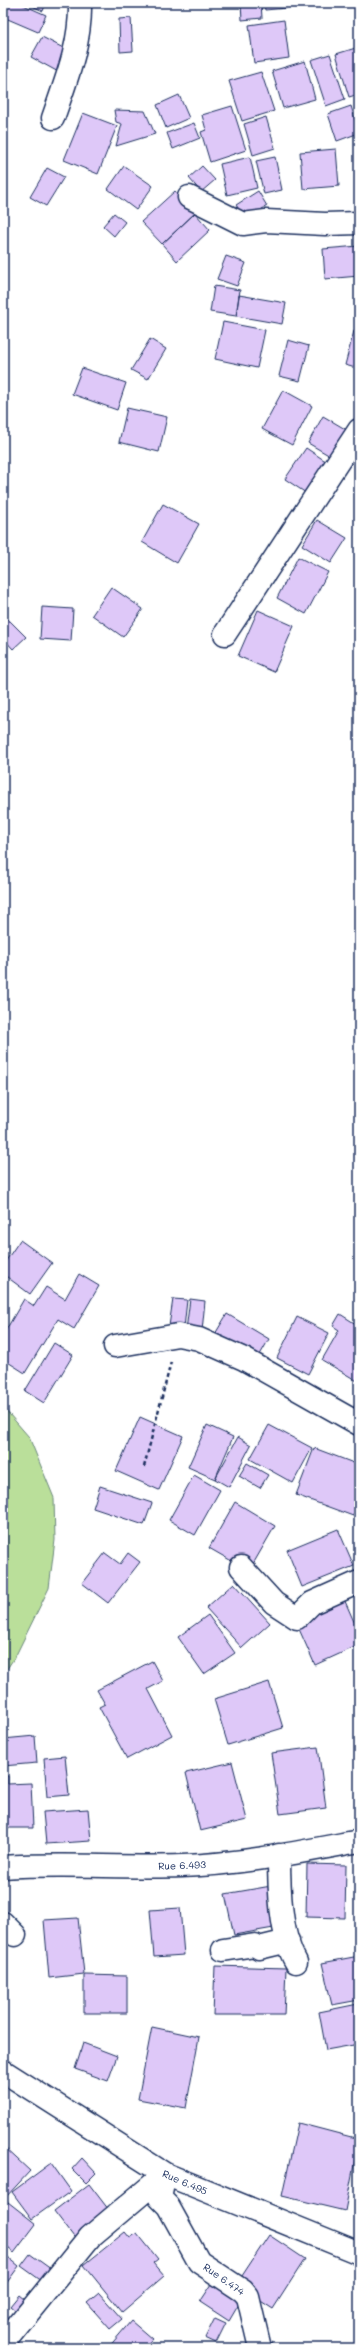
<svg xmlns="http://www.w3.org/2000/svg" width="362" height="2351" viewBox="0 0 362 2351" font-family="Mali,sans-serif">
  <rect width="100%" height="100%" fill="#fff"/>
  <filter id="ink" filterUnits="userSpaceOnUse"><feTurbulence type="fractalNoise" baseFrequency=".025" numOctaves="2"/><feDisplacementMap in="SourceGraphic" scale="8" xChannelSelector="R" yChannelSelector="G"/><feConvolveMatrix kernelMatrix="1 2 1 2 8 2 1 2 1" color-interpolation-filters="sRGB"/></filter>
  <g filter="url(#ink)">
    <path fill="#badf9a" stroke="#6a877c" d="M3,1407l26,30 25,61 1,42 -6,48 -33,67 -13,20z"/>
    <path fill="#dec8f8" stroke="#1b2f5e" d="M5,3h14l27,12 -8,17 -35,-15z
      M26,3h20l-3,8z
      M241,3h20l1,15 -20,2z
      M264,3h22l1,5 -22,2z
      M131,18l2,33 -13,1 -1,-33z
      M284,20l5,38 -35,5 -5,-38z
      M42,37l31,16 -11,21 -31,-17z
      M359,47v47l-10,3 -13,-43z
      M330,54l15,45 -19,7 -15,-46z
      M305,61l10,38 -32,9 -11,-37z
      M261,72l13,39 -32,10 -13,-40z
      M179,95l10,23 -23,10 -9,-23z
      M232,106l14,44 -36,12 -9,-30 5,-2 -4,-15z
      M351,106l8,27 -22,8 -9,-27z
      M114,110l31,1 10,23 -39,12 6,-22 -6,-2z
      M83,113l34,13 -19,48 -34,-14z
      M266,117l9,31 -22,7 -9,-31z
      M194,123l6,15 -27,11 -6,-16z
      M336,149l3,37 -36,3 -3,-37z
      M250,157l7,31 -30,7 -7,-31z
      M275,157l7,33 -18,4 -8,-33z
      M124,166l29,20 -17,24 -28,-21z
      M202,166l13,14 -14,12 -12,-14z
      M47,168l17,9 -18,29 -16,-9z
      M175,191l20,22 -33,31 -21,-22z
      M258,191l9,15 -21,13 -10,-14z
      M114,213l11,9 -11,14 -11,-10z
      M195,213l15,17 -33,31 -15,-17z
      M359,246v30l-34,3 -2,-30z
      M226,256l20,7 -9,23 -20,-7z
      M214,286l26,4 -4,26 -26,-4z
      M239,295l47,8 -4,21 -46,-8z
      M223,322l42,8 -8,38 -42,-9z
      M354,331l5,1v37l-14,-4z
      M150,339l16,10 -18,30 -17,-9z
      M288,340l21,6 -9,35 -21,-5z
      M82,368l44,15 -9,27 -45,-16z
      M283,390l29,16 -20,39 -30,-16z
      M127,408l40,9 -8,35 -40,-10z
      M323,416l29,17 -15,27 -29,-17z
      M306,448l24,16 -21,31 -24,-16z
      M163,504l36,20 -22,39 -35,-21z
      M317,520l30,18 -16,25 -29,-18z
      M298,557l30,15 -22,42 -29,-16z
      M111,587l32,22 -20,28 -31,-22z
      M42,607l31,2 -2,32 -31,-2z
      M258,610l36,16 -20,46 -36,-16z
      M3,614l23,23 -13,12 -10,-11z
      M20,1240l32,23 -22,31 -27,-20v-9z
      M79,1274l20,12 -25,43 -16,-10 -33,54 -22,-14v-24l21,-36 10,7 12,-19 19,12z
      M173,1299l14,1 -3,28 -15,-2z
      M190,1299l15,2 -3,30 -16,-1z
      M227,1314l42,25 -12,21 -42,-26z
      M340,1314l19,12v56l-37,-22 17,-30 -6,-4z
      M297,1317l32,16 -21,41 -31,-16z
      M54,1343l19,12 -29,48 -19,-12z
      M359,1399v13l-6,-3z
      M140,1417l43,19 -24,54 -43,-19z
      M207,1425l26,12 -18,42 -27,-12z
      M269,1425l43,23 -19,35 -43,-24z
      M238,1437l13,8 -22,42 -14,-8z
      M314,1448l45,17v36l-6,15 -57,-21z
      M247,1463l21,12 -8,13 -21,-12z
      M194,1475l26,15 -25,45 -26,-15z
      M100,1486l52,17 -8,22 -51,-17z
      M235,1502l40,24 -26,45 -40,-23z
      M338,1529l16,37 -52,21 -15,-37z
      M105,1553l15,11 8,-11 12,9 -32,41 -26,-20z
      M234,1583l36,40 -28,25 -36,-40z
      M344,1599l15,34v12l-44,20 -20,-45z
      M208,1615l27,38 -31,21 -26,-37z
      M152,1661l11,20 -15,8 24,46 -45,24 -28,-52 6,-3 -8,-14z
      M269,1682l14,46 -55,17 -14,-46z
      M35,1736l2,27 -34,3v-27z
      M318,1747l8,61 -46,6 -9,-61z
      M65,1756l4,39 -22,2 -3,-39z
      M232,1762l15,58 -47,11 -14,-58z
      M3,1776h5v8l23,-1 2,45h-30z
      M88,1809l3,32 -45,3 -3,-32z
      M307,1864l39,1 -1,53 -39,-1z
      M277,1885l8,41 -51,9 -9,-41z
      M180,1908l4,47 -30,2 -4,-47z
      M78,1918l6,56 -35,4 -5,-58z
      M359,1956v44l-27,5 -10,-42z
      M215,1966l71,2 -2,47h-71z
      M84,1975l43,1v37h-43z
      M358,2004l1,40 -33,6 -7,-38z
      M152,2027l47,10 -13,71 -48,-9z
      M83,2043l34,13 -9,25 -33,-12z
      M298,2123l61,16 -14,72 -63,-15z
      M3,2146l27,25 -25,27 -2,-2z
      M82,2158l14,15 -10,10 -14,-14z
      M51,2163l20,28 -39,28 -20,-27z
      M89,2184l23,30 -35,27 -23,-30z
      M8,2202l28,22 -22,29 -11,-9v-36z
      M125,2232l5,6 7,-5 21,26 -5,4 11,13 -42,36 -38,-47z
      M269,2235l36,24 -32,50 -37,-24z
      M3,2253l16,13 -16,22z
      M30,2254l25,18 -9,12 -25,-18z
      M214,2281l28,18 -13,22 -29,-19z
      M99,2293l23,26 -12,10 -23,-26z
      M19,2295l11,9 -9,11 -11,-9z
      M215,2318l11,5 -10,20 -11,-5z
      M131,2321l21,18 -8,9h-36z"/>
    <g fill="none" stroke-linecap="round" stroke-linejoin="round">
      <g stroke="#1b2f5e" stroke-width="25">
        <path id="minor" d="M53,118c13,-38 28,-74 27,-115
          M189,197l54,27 23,-3 59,3 34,-1
          M225,634l134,-204
          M115,1346l63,-11 21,4 45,20 115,65
          M241,1567l33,36 23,15 15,-15 47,-21
          M279,1855c0,32 1,80 17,107
          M3,1867c60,-4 119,1 179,-1 60,-2 118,-14 177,-25
          M3,1923l12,12
          M223,1950l32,-5 4,3 29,-7
          M3,2071l162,103 194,79
          M165,2174l-5,24 8,8 31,56 44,29 5,6 12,51
          M3,2344l87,-107 75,-63"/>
      </g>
      <path stroke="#1b2f5e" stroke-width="2.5" stroke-dasharray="4 3" stroke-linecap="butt" d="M144,1467l27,-105"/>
      <use href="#minor" stroke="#fff" stroke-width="22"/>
    </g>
  </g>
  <g text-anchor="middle" stroke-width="4" stroke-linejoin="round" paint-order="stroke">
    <g font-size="10" fill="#1b2f5e" stroke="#fff">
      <text transform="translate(182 1865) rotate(-2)" y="4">Rue 6.493</text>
      <text transform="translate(185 2182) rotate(23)" y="4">Rue 6.495</text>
      <text transform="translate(224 2279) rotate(35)" y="4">Rue 6.474</text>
    </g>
  </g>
  <rect width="362" height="2351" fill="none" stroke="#fff" stroke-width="16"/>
  <rect x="8" y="8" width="346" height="2335" fill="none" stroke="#1b2f5e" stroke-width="1.5" filter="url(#ink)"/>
</svg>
